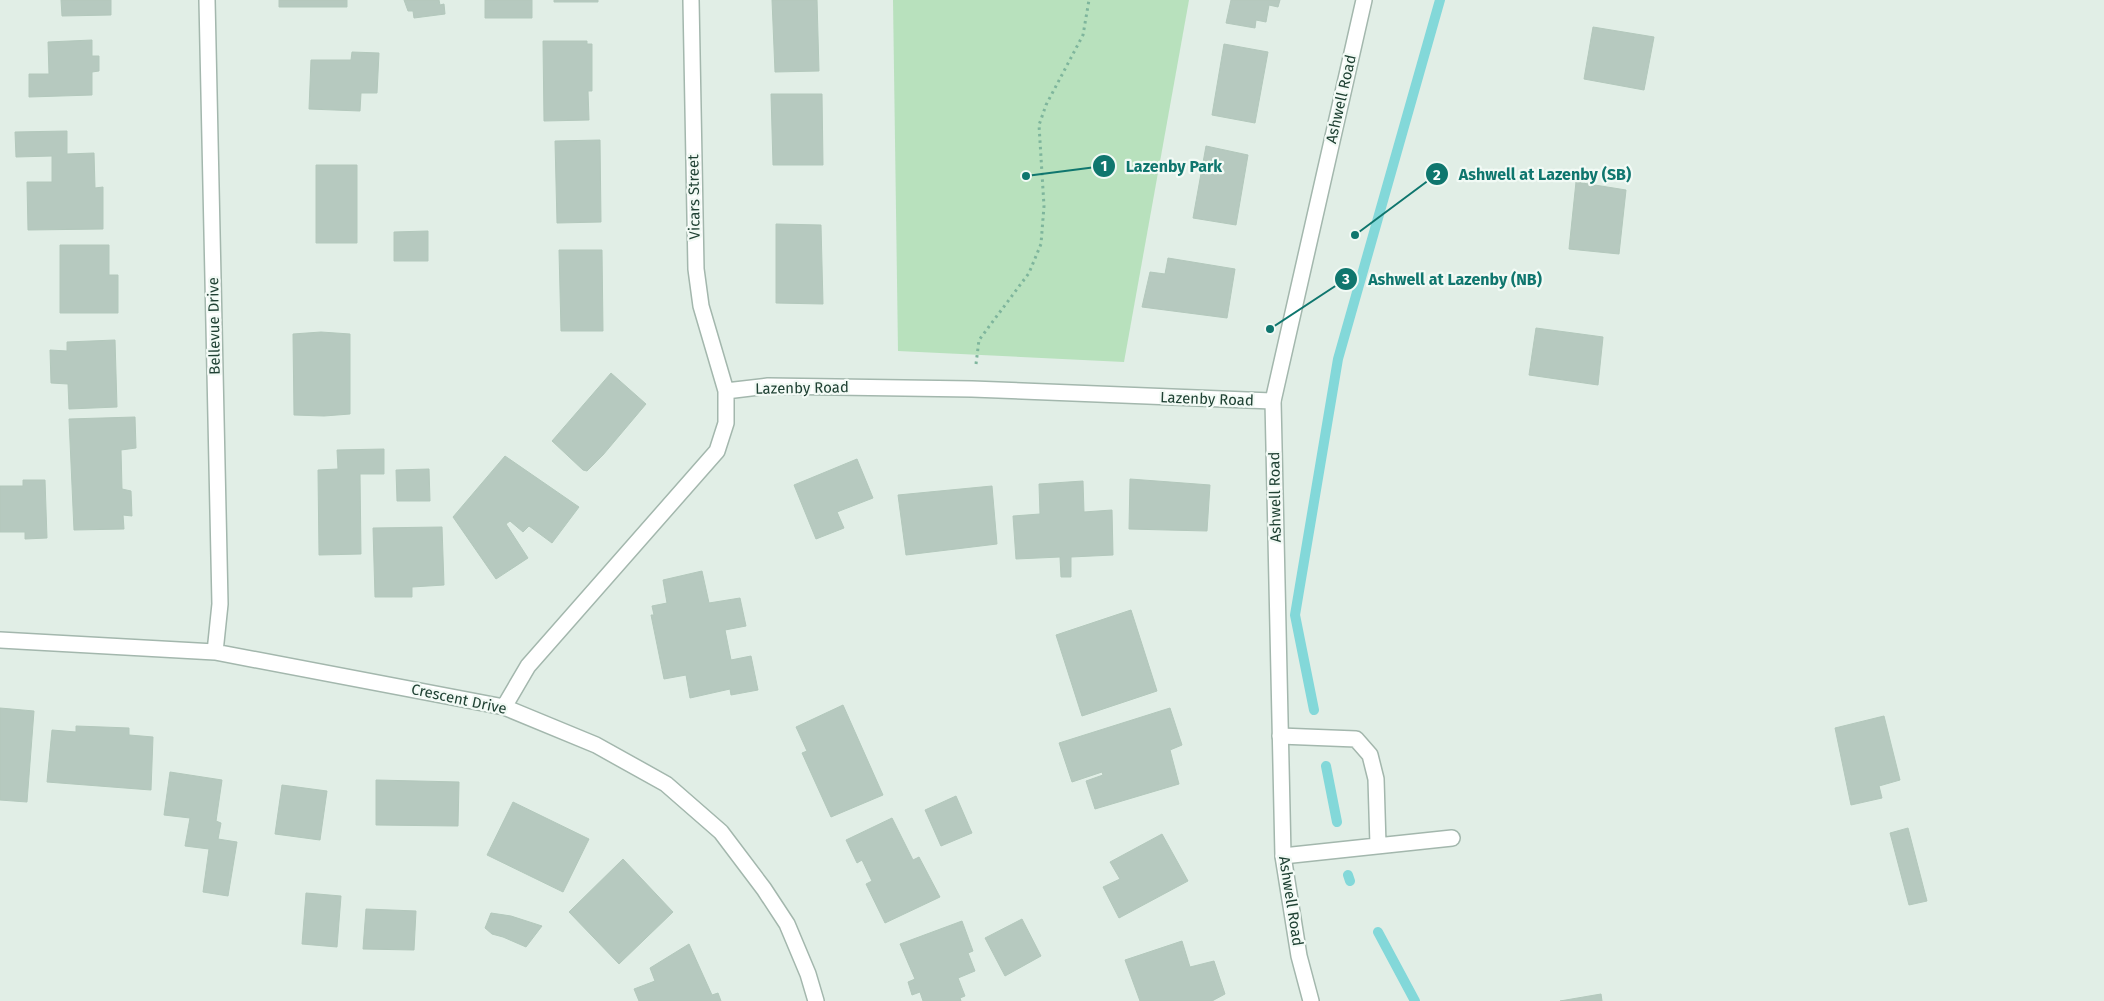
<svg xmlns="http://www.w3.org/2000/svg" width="2104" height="1001" viewBox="0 0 2104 1001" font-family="'Fira Sans',sans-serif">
  <rect width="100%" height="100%" fill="#e1eee6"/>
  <path fill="#b8e1bd" d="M893,0h296l-65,362 -226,-11z"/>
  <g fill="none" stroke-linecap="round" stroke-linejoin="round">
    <path stroke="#83d8d9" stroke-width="10" d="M1314,710l-19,-95 43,-256 102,-359
      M1326,766l11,56
      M1348,875l2,6
      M1378,932l37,69"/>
  </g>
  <path fill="#b6c9bf" stroke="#b3c8bc" d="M61,0h50v15l-49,1z
    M279,0h68v7h-68z
    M404,0h35l1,5 4,-1 1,10 -31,4 -1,-7h-5z
    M485,0h47v18h-47z
    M554,0h44v2h-44z
    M772,0h45l2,71 -44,1z
    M1231,0h49l-2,7 -9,-2 -3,17 -10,-2 -1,8 -29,-5z
    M1593,27l61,10 -10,53 -60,-11z
    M92,40v16h7v15l-7,1v23l-63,2v-23h20l-1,-32z
    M543,41h44v3h5v47h-4l1,29 -45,1z
    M1224,44l44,8 -13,71 -43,-8z
    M352,52l27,1 -2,40h-16l-1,18 -51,-2 2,-49h40z
    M771,94h51l1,71h-50z
    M67,131v23l27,-1 1,35 8,-1v42l-75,1 -1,-48h25v-26l-36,1 -1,-25z
    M600,140l1,82 -44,1 -2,-82z
    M1206,146l42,9 -12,70 -43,-7z
    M316,165h41v78h-41z
    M1576,182l50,8 -7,64 -50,-5z
    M776,224l45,1 2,79 -47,-1z
    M428,231v30h-34v-29z
    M60,245h49v30h9v38h-58z
    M559,250h43l1,81h-42z
    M1168,258l67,11 -8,49 -85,-11 8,-35 15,2z
    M1536,328l67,9 -5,48 -69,-10z
    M321,332l29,2v80l-26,2 -30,-1 -1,-81z
    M115,340l2,67 -48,2 -1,-25 -17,-1 -1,-33 17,1v-9z
    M611,373l35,31 -43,51 -16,16 -4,-1 -31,-29z
    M135,417l1,31 -15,2 1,39 9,2 1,25 -9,-1 1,14 -50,1 -5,-111z
    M384,449v25h-24l1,80 -42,1 -1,-85 20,-1 -1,-19z
    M505,456l74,51 -27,36 -23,-17 -6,6 -13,-11 -4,3 22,34 -32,21 -43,-62z
    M857,459l16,39 -36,14 7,16 -28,11 -22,-54z
    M429,469l1,32h-33l-1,-31z
    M1130,479l80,6 -3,46 -78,-2z
    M23,480h22l2,58 -22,1v-7h-25v-46h23z
    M1083,481l1,31 28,-2 1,45 -42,2v20h-10l-1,-20 -44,2 -3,-43 27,-2 -1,-30z
    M992,486l5,58 -91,11 -8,-60z
    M442,527l2,58 -32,2v10h-37l-2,-69z
    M702,571l7,32 31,-5 6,28 -21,4 6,30 20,-4 7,34 -27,5 -1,-6 -40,9 -4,-23 -22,4 -13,-64h3l-2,-9 15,-3 -4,-23z
    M1131,610l26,81 -75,25 -26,-81z
    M843,705l40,90 -52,22 -29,-64 5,-2 -11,-24z
    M0,708l34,3 -7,91 -27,-2z
    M1170,708l12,37 -12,5 9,34 -84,25 -9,-28 17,-6 -1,-3 -30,10 -13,-39z
    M1884,716l16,64 -21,6 3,12 -31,7 -16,-77z
    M76,726l53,2v7l24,2 -2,53 -104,-8 5,-52 24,2z
    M170,772l52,8 -6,41 5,2 -3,16 19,3 -9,54 -25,-4 6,-43 -24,-3 5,-28 -26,-3z
    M376,780l83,2 -1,44 -82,-1z
    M282,785l45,6 -7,49 -45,-6z
    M956,796l16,37 -31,13 -16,-36z
    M513,802l76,37 -26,53 -76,-37z
    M892,818l21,42 6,-3 21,40 -55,26 -19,-39 6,-3 -10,-21 -5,3 -11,-23z
    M1908,828l19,73 -18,4 -19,-72z
    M1162,834l26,47 -69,37 -16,-31 17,-8 -10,-17z
    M623,859l50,53 -54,52 -50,-52z
    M306,893l35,3 -4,51 -35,-3z
    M366,909l50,2 -2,39 -51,-1z
    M491,913l20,3 31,10 -16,21 -23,-10 -11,-3 -7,-6z
    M1022,919l19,37 -36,20 -20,-38z
    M962,921l11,30 -5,2 7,18 -17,7 7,18 -5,2 1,3h-38l-3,-9 -8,3 -4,-13 7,-3 -15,-35z
    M1182,941l8,26 24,-6 11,33 -13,7h-72l-15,-41z
    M689,944l23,51 6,-2 3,8h-82l-5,-12 21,-8 -5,-13z
    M1601,994l1,7h-42z"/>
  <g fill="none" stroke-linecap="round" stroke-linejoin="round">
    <g stroke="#a3b7ad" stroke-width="18">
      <path id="service" d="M1280,736l76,3 14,16 6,24 2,66
        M1283,856l169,-18"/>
    </g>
    <g stroke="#a3b7ad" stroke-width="18">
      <path id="minor" d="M207,0l13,604 -5,48
        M691,0l5,269 5,37 25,85
        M0,640l215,12 289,55 92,38 70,39 55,48 43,57 23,35 21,50 8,27
        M504,707l24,-41 189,-215 9,-28v-32l42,-5 204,3 301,12"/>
    </g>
    <g stroke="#a3b7ad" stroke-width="18">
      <path id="tertiary" d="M1311,1001l-12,-45 -16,-100 -10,-455 91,-401"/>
    </g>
    <path stroke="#7eb59c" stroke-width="3" stroke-dasharray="2.5 4" stroke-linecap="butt" d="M976,364l3,-24 50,-67 12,-29 3,-38 -5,-81 7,-20 37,-70 6,-35"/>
    <use href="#service" stroke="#fff" stroke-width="15"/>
    <use href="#minor" stroke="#fff" stroke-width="15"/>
    <use href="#tertiary" stroke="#fff" stroke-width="15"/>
  </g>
  <g text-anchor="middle" stroke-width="4.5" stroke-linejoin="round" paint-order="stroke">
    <g font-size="15" fill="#1f4133" stroke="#f2faf5">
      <text transform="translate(1341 99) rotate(-77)" y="5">Ashwell Road</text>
      <text transform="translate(694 197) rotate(-91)" y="5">Vicars Street</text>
      <text transform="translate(214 326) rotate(-91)" y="5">Bellevue Drive</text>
      <text transform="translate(802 388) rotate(-1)" y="5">Lazenby Road</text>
      <text transform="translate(1207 399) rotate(2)" y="5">Lazenby Road</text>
      <text transform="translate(1275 497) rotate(-91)" y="5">Ashwell Road</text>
      <text transform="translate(459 699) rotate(12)" y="5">Crescent Drive</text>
      <text transform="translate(1291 901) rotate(81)" y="5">Ashwell Road</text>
    </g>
  </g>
  <path fill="none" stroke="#0f766e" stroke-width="2" d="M1026 176L1104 166M1355 235L1437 174M1270 329L1346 279"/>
  <g fill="#0f766e" stroke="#f2faf5" stroke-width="2">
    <circle cx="1026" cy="176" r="5"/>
    <circle cx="1355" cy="235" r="5"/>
    <circle cx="1270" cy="329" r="5"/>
    <circle cx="1104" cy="166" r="12"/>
    <circle cx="1437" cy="174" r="12"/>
    <circle cx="1346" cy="279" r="12"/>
  </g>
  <g font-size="15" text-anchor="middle" font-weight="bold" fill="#fff">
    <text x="1104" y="171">1</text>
    <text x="1437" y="180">2</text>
    <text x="1346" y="284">3</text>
  </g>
  <g font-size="16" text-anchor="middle" font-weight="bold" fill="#0f766e" stroke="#f2faf5" stroke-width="4.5" stroke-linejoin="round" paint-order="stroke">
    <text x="1174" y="172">Lazenby Park</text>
    <text x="1545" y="180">Ashwell at Lazenby (SB)</text>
    <text x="1455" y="285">Ashwell at Lazenby (NB)</text>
  </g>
</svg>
